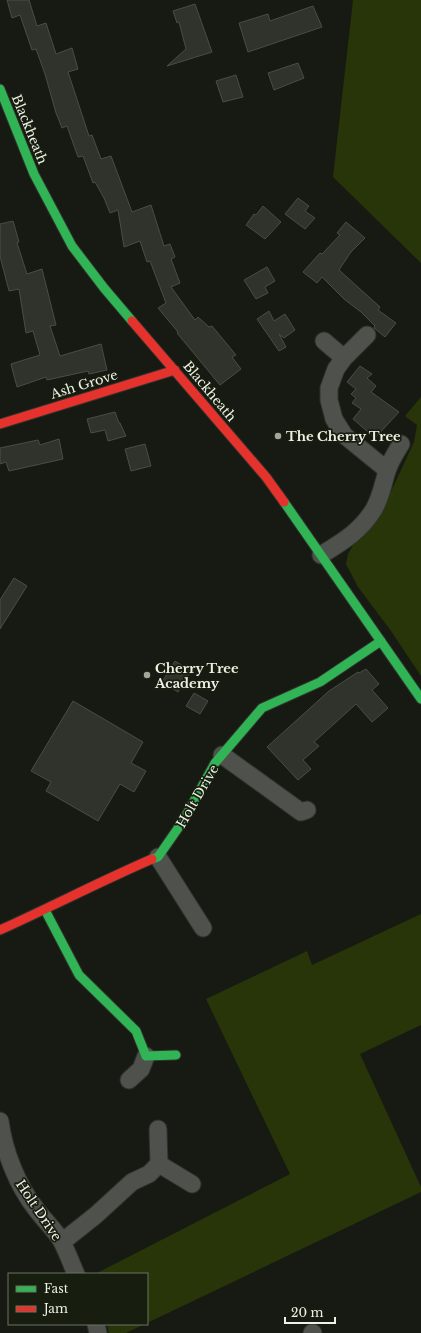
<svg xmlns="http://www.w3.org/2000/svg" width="421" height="1333" viewBox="0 0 421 1333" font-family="'Libre Baskerville',serif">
  <rect width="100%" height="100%" fill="#171a12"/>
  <path fill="#273509" d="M353,0h68v263l-88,-86z
    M421,397v279l-30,-45 -33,-44 -12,-23 2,-10 8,-14 25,-27 33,-71 3,-17 -12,-9z
    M421,914v111l-61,29 61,133v5l-274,131v-49h-52l195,-100 -84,-175 101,-48 5,14z
    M107,1324h38l-19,9h-17z"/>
  <path fill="#30332c" stroke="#4a4d45" d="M7,0h22l8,26 9,-3 10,31 16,-6 6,21 -10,3 21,64 3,-1 9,24 10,-3 21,56 19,-7 13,41 6,-2 5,13 -4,2 9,24 -9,4 24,33 3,-3 11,10 3,-1 24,29 -4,2 9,12 -21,16 -43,-52 1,-1 -20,-24 8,-5 -16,-42 -3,1 -7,-21 -16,6 -6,-37 -8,3 -6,-15 -9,-16 -2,1 -10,-27 -5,1 -11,-31 -5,2 -6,-15 -11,-39 -9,-25 -4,1 -12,-35 -8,3z
    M195,4l17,48 -45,14 19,-17 -7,-27 -2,1 -4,-12z
    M313,6l9,21 -74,25 -9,-29 29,-9 2,7z
    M298,63l6,15 -30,12 -6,-17z
    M236,75l7,22 -20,5 -7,-21z
    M298,198l11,8 -4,5 10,7 -10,11 -20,-15z
    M263,206l18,16 -16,17 -19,-14 8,-11 2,1z
    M13,221l6,21 -2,1 10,31 15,-5 14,56 -6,1 10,30 41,-12 6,26 -18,4 -1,-3 -41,9 -1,-3 -29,10 -6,-23 29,-9 -7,-24 -7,2 -7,-44 -10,2 -9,-35v-32z
    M346,222l19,16 -14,14 -12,18 41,37 -2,3 18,13 -11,14 -11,-9 1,-2 -14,-14 -17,-13 -22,-22 -5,6 -14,-11 17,-19 2,1 18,-19 -3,-2z
    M267,267l8,14 -10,6 3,6 -12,6 -12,-19z
    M269,311l5,10 11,-7 10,16 -11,8 -5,-4 7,13 -7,4 -22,-32z
    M360,366l12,8 -5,4 9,8 -5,6 28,20 -24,26 -22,-19 8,-10 -9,-6 4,-5 -5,-4 5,-5 -9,-7z
    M115,412l4,11h1l6,13 -18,5 -3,-11 -14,3 -4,-14z
    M59,439l4,20 -54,12 -3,-9 -6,2v-16l38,-8 2,5z
    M145,444l6,22 -20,5 -6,-22z
    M14,578l13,8 -27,43v-29z
    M175,661l16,10 -13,21 -16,-10z
    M366,669l13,15 -7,6 16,18 -16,14 -16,-18 -42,38 5,4 -16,14 8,9 -13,11 -31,-33 62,-56 29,-19 1,1z
    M194,693l14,8 -8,13 -14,-8z
    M73,701l70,41 -12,21 15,8 -12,21 -14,-8 -22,37 -52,-30 5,-9 -20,-11z"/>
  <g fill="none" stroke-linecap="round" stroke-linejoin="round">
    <g stroke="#31322d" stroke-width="19">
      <path id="street" d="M367,335l-23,23 -8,11 -7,19v12l5,19 10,16 43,35
        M324,341l20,17
        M321,555c21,-13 40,-24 53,-46 7,-12 9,-25 13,-38 3,-9 9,-19 14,-27
        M222,755l79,57 6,-2
        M158,857l45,71
        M129,1080l12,-11 5,-13
        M0,1121c4,30 17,64 36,88 8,11 18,20 25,31 6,11 10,23 15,34
        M159,1164l33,20
        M62,1242l34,-27 36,-33 17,-8 10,-10 -1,-35
        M96,1324l2,9
        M312,1333h1"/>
    </g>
    <g stroke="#31322d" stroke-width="11">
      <path id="fast" d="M0,89l34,85 38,72 32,42 28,33
        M284,502l137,197
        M152,859l6,-2 25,-36 32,-58 47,-55 58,-26 61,-41
        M45,910l34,65 57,56 10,25 30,-1"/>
    </g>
    <g stroke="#31322d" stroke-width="11">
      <path id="jam" d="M132,321l134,156 18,25
        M0,424l175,-54
        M0,930c51,-23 101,-49 152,-71"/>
    </g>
    <use href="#street" stroke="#4f524c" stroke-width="17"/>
    <use href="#fast" stroke="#30b455" stroke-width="9"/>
    <use href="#jam" stroke="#e5322d" stroke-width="9"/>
  </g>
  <g fill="#a2a69c" stroke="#181e0f" stroke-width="1.5">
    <circle cx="278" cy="436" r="4"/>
    <circle cx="147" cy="675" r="4"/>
  </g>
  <g text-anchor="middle" stroke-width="3.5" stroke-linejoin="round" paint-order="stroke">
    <g font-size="13" fill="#edf1e7" stroke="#181e0f">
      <text transform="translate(30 129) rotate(68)" y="5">Blackheath</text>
      <text transform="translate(84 384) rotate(-17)" y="5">Ash Grove</text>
      <text transform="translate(210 391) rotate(50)" y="5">Blackheath</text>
      <text transform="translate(197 796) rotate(-60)" y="5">Holt Drive</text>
      <text transform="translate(39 1210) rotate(56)" y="5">Holt Drive</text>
    </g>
    <g font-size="13" font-weight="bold" fill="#edf1e7" stroke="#181e0f" text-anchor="start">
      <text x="286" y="441">The Cherry Tree</text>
      <text x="155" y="673">Cherry Tree<tspan x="155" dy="15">Academy</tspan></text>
    </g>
  </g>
  <rect x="8" y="1273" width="140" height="52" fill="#181e0f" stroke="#6d7265"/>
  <rect x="16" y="1286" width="20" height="6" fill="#30b455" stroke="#6d7265"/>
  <text x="44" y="1293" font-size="12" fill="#edf1e7">Fast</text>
  <rect x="16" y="1306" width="20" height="6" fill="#e5322d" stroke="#6d7265"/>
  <text x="44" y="1313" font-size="12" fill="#edf1e7">Jam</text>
  <path d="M285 1317v6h50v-6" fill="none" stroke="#edf1e7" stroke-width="2"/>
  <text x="291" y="1317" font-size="12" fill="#edf1e7" stroke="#181e0f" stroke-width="3" paint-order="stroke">20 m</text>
</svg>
